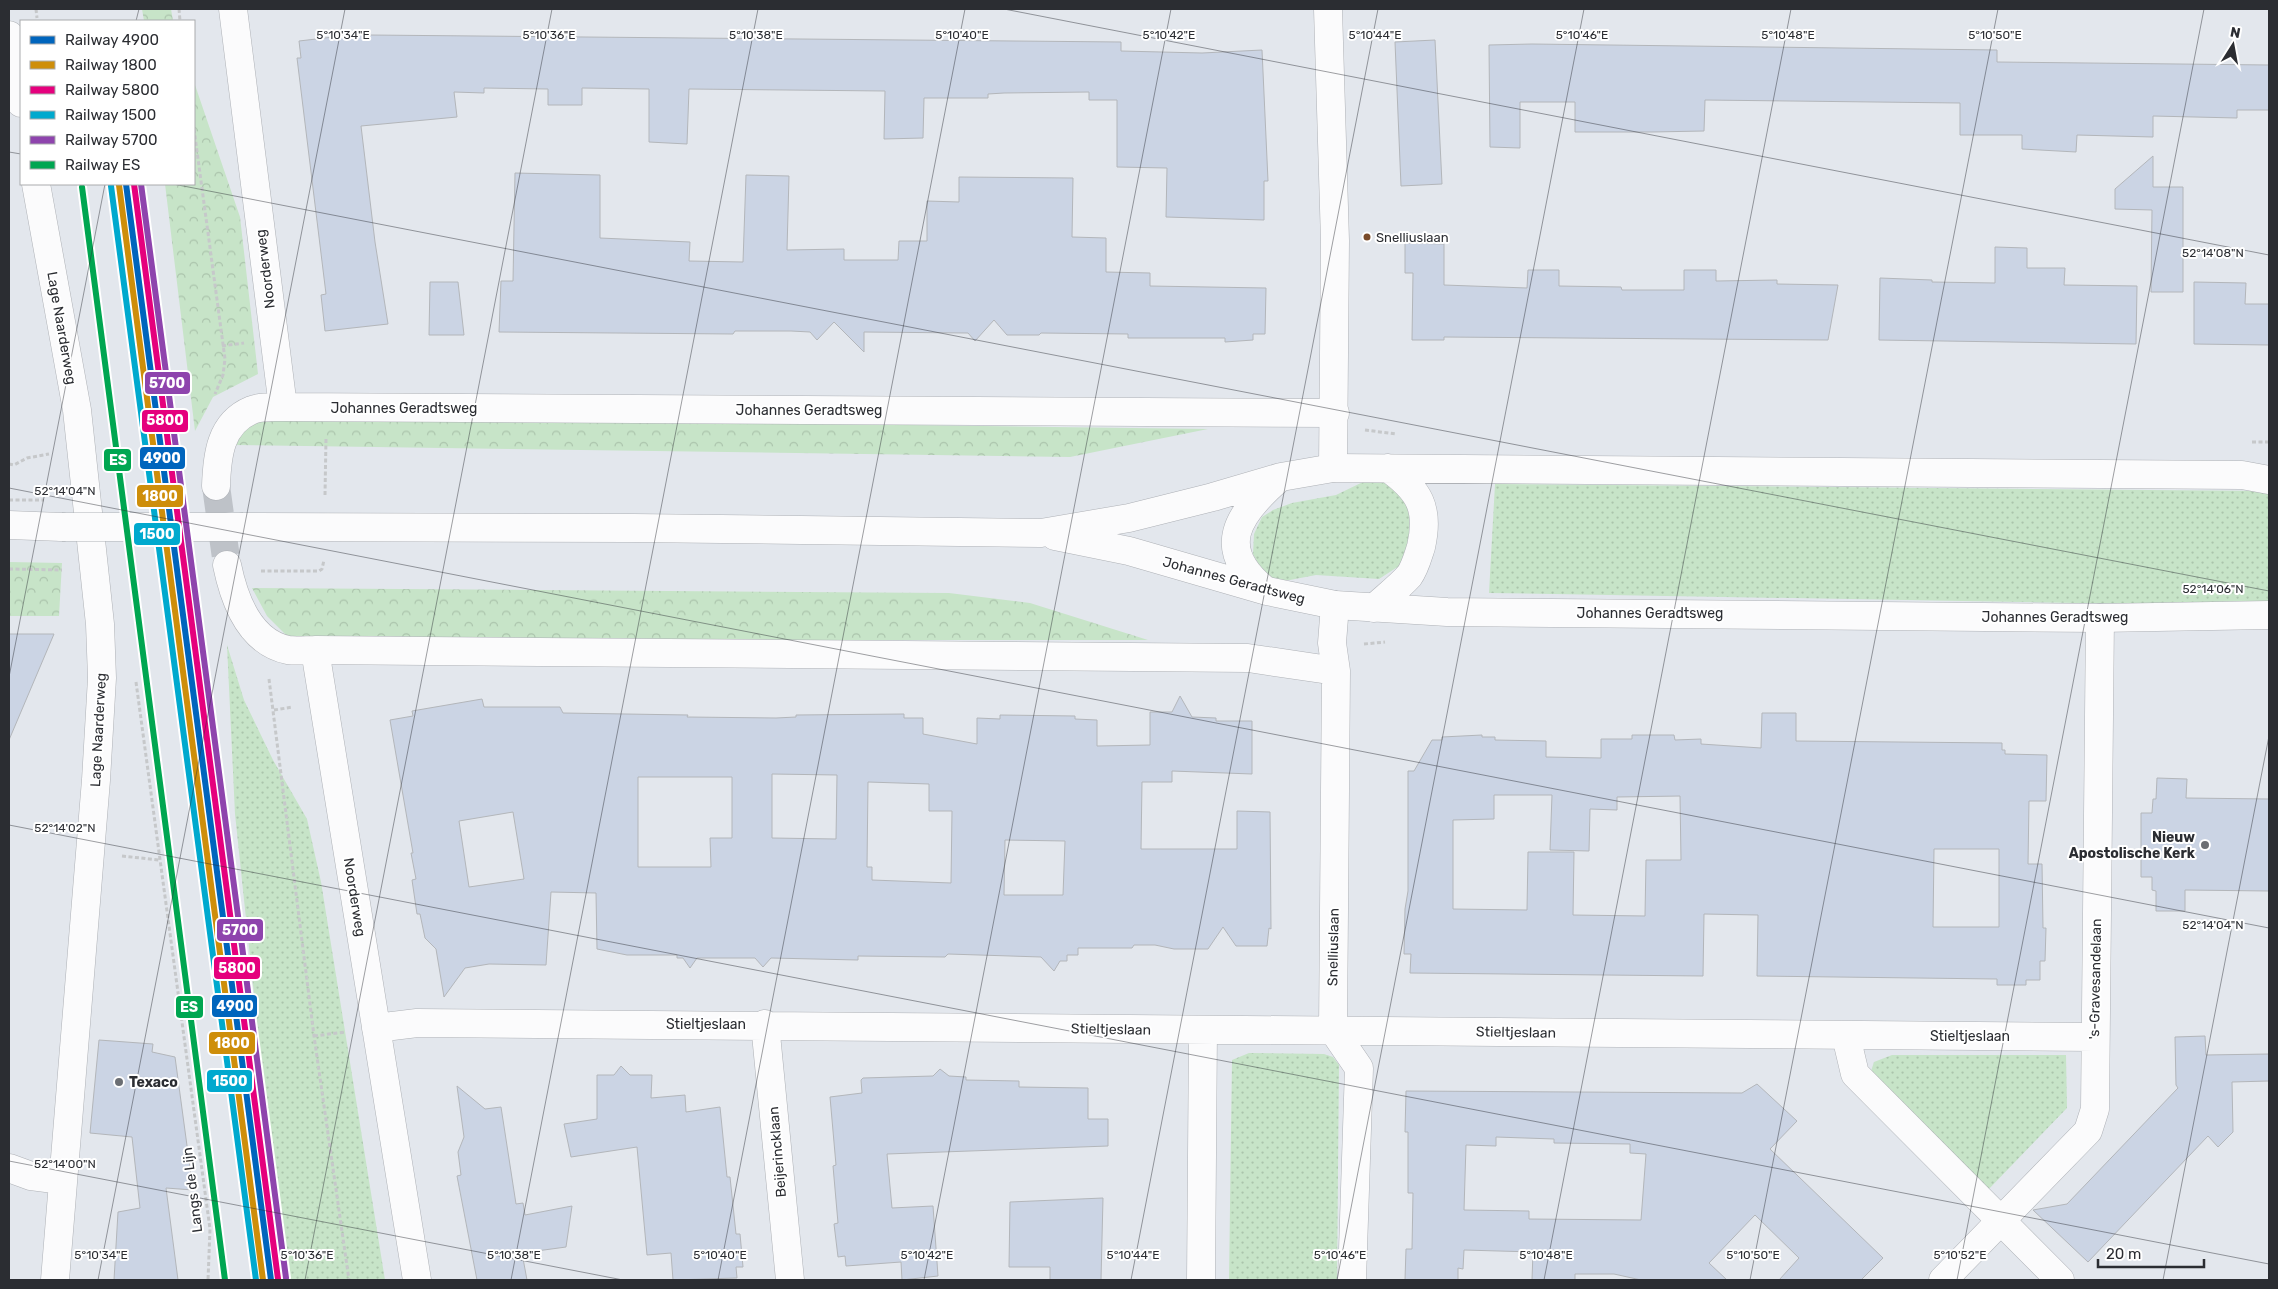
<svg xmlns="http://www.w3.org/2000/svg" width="2278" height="1289" viewBox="0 0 2278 1289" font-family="Rubik,sans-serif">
  <defs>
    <pattern id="grass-dots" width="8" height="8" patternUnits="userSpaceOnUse" patternTransform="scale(1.25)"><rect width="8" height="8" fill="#c7e4c8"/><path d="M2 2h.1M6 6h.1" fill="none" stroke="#abc4ac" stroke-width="1.8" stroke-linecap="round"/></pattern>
    <pattern id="forest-crowns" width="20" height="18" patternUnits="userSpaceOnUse" patternTransform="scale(1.25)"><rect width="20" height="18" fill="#c7e4c8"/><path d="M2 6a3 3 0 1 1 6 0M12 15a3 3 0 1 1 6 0" fill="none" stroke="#abc4ac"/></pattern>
  </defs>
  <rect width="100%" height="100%" fill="#e3e7ed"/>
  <path fill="url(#grass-dots)" d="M1379,480l20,11 11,20 -1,35 -10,20 -20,13 -63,-4 -26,5h-16l-13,-11 -8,-15 1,-20 8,-17 11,-7 19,-7 44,-8 29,-14z
    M1495,484l771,7 3,1v111l-7,3 -773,-13z
    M227,645l17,55 29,60 34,59 14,63 64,398h-101l-49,-466z
    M1249,1053l75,1 9,3 6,8 -2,215h-108l3,-220z
    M1892,1055h174l1,53 -81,84 -116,-118 4,-12z"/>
  <path fill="url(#forest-crowns)" d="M142,9h29l2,12h-29z
    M194,82l46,135 18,157 -45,23 -18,34 -30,-247h29z
    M239,410l378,11 591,8 -138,28 -837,-12z
    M9,562l53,1 -3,53h-50z
    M252,588l697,5 81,10 118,37h-857l-24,-24z"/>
  <path fill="#cbd4e4" stroke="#b3b6ba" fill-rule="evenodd" d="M368,33l1,2 752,7v9l81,2 60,-3 6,131h-4v39l-98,-3 1,-49 -50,-1v-67h-28v-8l-85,1 -16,1v4h-64l-1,40 -39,1 1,-48 -196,-2 -2,55 -38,-2v-53l-67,-1v17h-34v-16l-64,-1v5l-30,-1 3,25 -96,9 14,116 13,82 -63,7 -4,-36 5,-1 -29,-236h4l-2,-17z
    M1435,40l7,144 -41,2 -6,-144z
    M1532,44l465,6v12l272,3v45h-32v8l-84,-2v21l-76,-2 -1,17 -54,-3v-14h-62v-32l-255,-3 -1,31 -52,1h-77v-30h-55v46l-30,-1 -1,-102z
    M2153,156v31h30v105h-32l1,-82 -37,-1v-20z
    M515,173l85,2v63l90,4 -1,19 54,1 3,-87 43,1 -2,74 57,-1v11h54l1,-19h28v-40l32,1v-25l114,1 -1,59 34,1v34l44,1v13l116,2 -1,46h-12v6l-28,2v-4h-97v-4l-87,-1 -2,2h-32l-13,-15 -19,21 -7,-8 -104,-1v20l-30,-30 -17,18 -7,-8 -19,-1h-56l-2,3 -234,-2 2,-51h12z
    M1405,243l39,1v41l83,3 1,-18h31v16l62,1 1,3h62v-20h32v11l61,-1v4l61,1 -10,55 -384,-3v3h-32l1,-67h-8z
    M1995,247l32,1v20h38l-1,17 73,1 -1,58 -257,-4 1,-62 52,2v2l63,1z
    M430,282h28l6,53h-35z
    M2194,282l52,1 -1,21h24v41l-75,-1z
    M9,634h45l-45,106z
    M1180,696l12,21 24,1v3h36v53l-80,-3v11h-30l-1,67h96v-38l33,1 1,117 -2,-1 -2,18h-31l-13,-19 -15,22h-34l-19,-4h-21l-2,3h-54v7h-11v6h-7l-6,10 -13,-14 -93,-3 -3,3 -87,-1v4l-87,-2 -8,9 -8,-9h-58l-7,10 -7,-10h-6v-3h-50l-30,-6 -1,-56 -45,-1 -5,73 -57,-1 -24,4 -21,29 -8,-48 -11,-11 -5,-24h-3l-5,-34 4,-1 -5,-26h2l-23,-133 23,-4 -1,-5 70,-12 2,8h76l3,6 125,2 -1,2 89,1 20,-1v-2l108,-1v4h19v16l54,10v-26l23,1v-4l75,1v3l22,1v26l53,-1v-33h22zM772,774l65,1 -1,64 -64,-1zM638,777h94v61h-22l1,29h-73zM868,782l61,2v27h23l-1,72 -79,-3v-13h-5zM513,812l11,67 -55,8 -10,-66zM1005,840l60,1 -2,54h-59z
    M1762,713h34v28l206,2v7h3v4l42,1 -1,46h-17l-1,63h14l1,64h3l-1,33h-5v19h-14v5h-29v-6l-240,-3 1,-61 -54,-1 -1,62 -293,-3 1,-19h-7l1,-45 3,-18v-120h6l18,-31h10v-3l40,-2v2h13v3l51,1v16l55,1v-19h31v-4h42l1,5 26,-1v5l60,4zM1494,795h58l-2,55 39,1 1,-42 27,1v-13l63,-1 1,64h-35l-1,56 -72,-1 1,-63h-46l-1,58 -74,-1v-89l41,-1zM1934,849h65v78h-66z
    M2157,778l30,1 -1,19 83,1v92l-84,-1v21h-29v-20l-4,-1v-13h-11v-64h11l1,-14h3z
    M2205,1036l1,19 63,-1v27l-37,1 1,50 -15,15 -10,-11 -120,126 -55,-52 34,-6 111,-116 -2,-3 -1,-48z
    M99,1040l54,4 -1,8 23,5 18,133 -27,-2 12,92h-64l4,-68 22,-4 -8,-71 -42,-4z
    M621,1066l9,9h22l-1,23 34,-3 1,17 34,-5 7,70h3l6,57h4l3,33h-7l1,11 -64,2 -2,-27 -24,2 -10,-108 -66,10 -7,-33 33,-5v-44h17z
    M940,1069l9,7 17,1v3l53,1v6l69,1v31h20v27l-221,8 5,54 41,-2 5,70 -36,4 -1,-18 -55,4 -1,-10 -7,1 -4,-33 4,-1 -5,-57 3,-1 -6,-68 32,-4 -1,-13 2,-2 70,-2z
    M1757,1084l40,37 -27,28 113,109 -22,22h-82l20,-22 -44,-43 -46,48 18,17h-86l-27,-6h-39v6h-43l1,-28 -69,-2 -1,19 -5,-1v12h-53l1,-31h6l1,-56h-5v-61h-3l1,-41 336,2zM1496,1137l58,2v4l76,1v9l16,1 -5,66 -112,-1v-8l-65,-1 2,-65 30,1z
    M457,1086l28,23 16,-2 15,97 7,-1 2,12 47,-9 -6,41 -44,6 5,27h-50l-20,-104 4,-1 -3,-23 6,-15z
    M1103,1198l-2,82h-51v-13h-41l1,-65z"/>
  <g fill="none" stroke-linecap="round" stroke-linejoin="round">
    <path stroke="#bec2c8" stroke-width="28" stroke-dasharray="28 14" stroke-linecap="butt" d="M216,486l11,79"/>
    <g stroke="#aeb1b6" stroke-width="29">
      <path id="street" d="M283,407l1052,6
        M216,486c1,-30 4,-63 36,-76 9,-4 22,-3 31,-3l-50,-398
        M227,565c7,34 22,77 61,85 8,1 19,0 27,0l102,630
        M1335,605l-3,38 4,28 -3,359 26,38 -7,212
        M315,650l933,8 88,13
        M765,1024l25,256
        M376,1028l41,-5c559,2 1118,11 1678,14
        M1846,1036l9,38 205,206
        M1201,1280l2,-250
        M1943,1280l145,-149 7,-22 5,-491"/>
    </g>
    <g stroke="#aeb1b6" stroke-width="29">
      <path id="secondary" d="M1328,9l7,232 -2,227
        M9,35l12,68
        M36,184l41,226 23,214 2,54 -6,102 -41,500
        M9,1168l22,8 31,4"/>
    </g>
    <g stroke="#aeb1b6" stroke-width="29">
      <path id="primary" d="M9,525l53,2
        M243,527l391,1 407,5 88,-15 84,-21 68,-20 52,-9 909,7 27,5
        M1055,536l74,15 138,40 68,14 112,7 653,6 169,-3
        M1265,590c-51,-41 -28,-75 13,-111
        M1374,608c12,-11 25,-21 35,-32 6,-8 9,-20 12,-29 9,-39 -2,-57 -33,-79"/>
    </g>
    <path stroke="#c6c8ca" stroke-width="3" stroke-dasharray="4 2.5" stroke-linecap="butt" d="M36,9l1,9
      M179,9l1,12
      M194,129l31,230 -2,16 -8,19
      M222,346l22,-3
      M1365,430l31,4
      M2252,442h17
      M9,464l5,1 13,-7 22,-4
      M325,495l1,-57
      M9,569l53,1
      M261,571h58l3,-2 2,-9
      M1364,644l21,-2
      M269,679l45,357 35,244
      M136,682l74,547 -2,51
      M274,710l19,-3
      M122,856l37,4
      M314,1036l31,-4"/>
    <use href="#street" stroke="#fbfbfc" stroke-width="28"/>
    <use href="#secondary" stroke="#fbfbfc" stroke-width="28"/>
    <use href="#primary" stroke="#fbfbfc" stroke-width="28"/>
    <g stroke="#aeb1b6" stroke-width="29" stroke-linecap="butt">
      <path id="primary-bridge" d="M62,527h181"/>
    </g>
    <path stroke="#c6c8ca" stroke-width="3" stroke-dasharray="4 2.5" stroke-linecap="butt" d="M9,500h35"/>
    <use href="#primary-bridge" stroke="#fbfbfc" stroke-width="28"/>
    <g stroke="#fff" stroke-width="10">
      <path id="rail-1" d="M126,184l145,1096"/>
    </g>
    <g stroke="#fff" stroke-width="10">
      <path id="rail-2" d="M119,185l144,1095"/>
    </g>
    <g stroke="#fff" stroke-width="10">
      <path id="rail-3" d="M134,184l144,1095"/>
    </g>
    <g stroke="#fff" stroke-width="10">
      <path id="rail-4" d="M111,186l145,1094"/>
    </g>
    <g stroke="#fff" stroke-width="10">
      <path id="rail-5" d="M141,184l145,1094"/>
    </g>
    <g stroke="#fff" stroke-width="10">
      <path id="rail-6" d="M82,187l143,1093"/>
    </g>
    <use href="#rail-1" stroke="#0065bd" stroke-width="6"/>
    <use href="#rail-2" stroke="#ce8e0a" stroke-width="6"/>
    <use href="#rail-3" stroke="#e5007d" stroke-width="6"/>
    <use href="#rail-4" stroke="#00a9ce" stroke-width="6"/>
    <use href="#rail-5" stroke="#8e44ad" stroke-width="6"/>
    <use href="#rail-6" stroke="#00a651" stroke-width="6"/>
  </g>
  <path fill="none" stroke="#2b2d32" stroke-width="1" stroke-opacity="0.45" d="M1004,9l1265,246M136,21l3,-12M9,152l12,2M173,184l2096,407M9,488l2260,440M9,677l96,-493M9,825l2260,439M9,1161l614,119M98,1280l247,-1271M305,1280l247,-1271M511,1280l247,-1271M718,1280l247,-1271M924,1280l247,-1271M1131,1280l247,-1271M1337,1280l247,-1271M1544,1280l247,-1271M1750,1280l248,-1271M1957,1280l247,-1271M2163,1280l106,-544"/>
  <circle fill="#7a4b2a" stroke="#fff" stroke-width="2" cx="1367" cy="237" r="4.5"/>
  <g fill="#6b6e73" stroke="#fff" stroke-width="2">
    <circle cx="2205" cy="845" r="5"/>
    <circle cx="119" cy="1082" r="5"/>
  </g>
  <g text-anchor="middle" stroke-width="4" stroke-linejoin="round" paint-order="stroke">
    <g font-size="13" fill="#2b2d32" stroke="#fff" text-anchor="start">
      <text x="1376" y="242">Snelliuslaan</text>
    </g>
    <g font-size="14" fill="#2b2d32" stroke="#fff">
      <text transform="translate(265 269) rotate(-97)" y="5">Noorderweg</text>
      <text transform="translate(62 328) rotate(80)" y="5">Lage Naarderweg</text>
      <text x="404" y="413">Johannes Geradtsweg</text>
      <text x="809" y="415">Johannes Geradtsweg</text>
      <text transform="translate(1234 580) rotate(15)" y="5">Johannes Geradtsweg</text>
      <text x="1650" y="618">Johannes Geradtsweg</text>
      <text x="2055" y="622">Johannes Geradtsweg</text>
      <text transform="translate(98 730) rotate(-87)" y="5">Lage Naarderweg</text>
      <text transform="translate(355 897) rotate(81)" y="5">Noorderweg</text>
      <text transform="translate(1333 947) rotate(-89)" y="5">Snelliuslaan</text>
      <text transform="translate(2095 979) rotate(-89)" y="5">'s-Gravesandelaan</text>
      <text x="706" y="1029">Stieltjeslaan</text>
      <text transform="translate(1111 1029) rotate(1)" y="5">Stieltjeslaan</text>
      <text transform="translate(1516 1032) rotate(1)" y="5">Stieltjeslaan</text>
      <text x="1970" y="1041">Stieltjeslaan</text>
      <text transform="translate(777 1152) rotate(-95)" y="5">Beijerincklaan</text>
      <text transform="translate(192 1190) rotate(-97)" y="5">Langs de Lijn</text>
    </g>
    <g font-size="14" font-weight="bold" fill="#2b2d32" stroke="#fff" text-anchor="end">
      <text x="2195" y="842">Nieuw<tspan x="2195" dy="16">Apostolische Kerk</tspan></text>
      <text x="129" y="1087" text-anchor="start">Texaco</text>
    </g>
  </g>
  <g font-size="12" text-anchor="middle" fill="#2b2d32" stroke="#fff" stroke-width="4" stroke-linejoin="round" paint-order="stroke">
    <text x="343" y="39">5°10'34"E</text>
    <text x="549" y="39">5°10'36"E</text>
    <text x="756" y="39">5°10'38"E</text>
    <text x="962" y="39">5°10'40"E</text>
    <text x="1169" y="39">5°10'42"E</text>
    <text x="1375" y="39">5°10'44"E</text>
    <text x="1582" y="39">5°10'46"E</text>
    <text x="1788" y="39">5°10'48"E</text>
    <text x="1995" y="39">5°10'50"E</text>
    <text x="2213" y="257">52°14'08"N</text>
    <text x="65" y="495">52°14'04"N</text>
    <text x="2213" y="593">52°14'06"N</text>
    <text x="65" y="832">52°14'02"N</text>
    <text x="2213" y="929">52°14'04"N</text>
    <text x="65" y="1168">52°14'00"N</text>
    <text x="101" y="1259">5°10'34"E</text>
    <text x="307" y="1259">5°10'36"E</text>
    <text x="514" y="1259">5°10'38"E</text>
    <text x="720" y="1259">5°10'40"E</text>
    <text x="927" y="1259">5°10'42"E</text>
    <text x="1133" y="1259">5°10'44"E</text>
    <text x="1340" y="1259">5°10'46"E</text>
    <text x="1546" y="1259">5°10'48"E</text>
    <text x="1753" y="1259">5°10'50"E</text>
    <text x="1960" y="1259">5°10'52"E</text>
  </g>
  <g stroke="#fff" stroke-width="2">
    <rect x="144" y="371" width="47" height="24" rx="5" fill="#8e44ad"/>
    <rect x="141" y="409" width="48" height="24" rx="5" fill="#e5007d"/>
    <rect x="139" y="446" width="47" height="24" rx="5" fill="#0065bd"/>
    <rect x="103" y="448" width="29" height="24" rx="5" fill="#00a651"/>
    <rect x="136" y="484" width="48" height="24" rx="5" fill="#ce8e0a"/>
    <rect x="133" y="522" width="48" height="24" rx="5" fill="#00a9ce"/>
    <rect x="216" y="918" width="48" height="24" rx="5" fill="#8e44ad"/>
    <rect x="213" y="956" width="48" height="24" rx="5" fill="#e5007d"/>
    <rect x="211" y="994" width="47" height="24" rx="5" fill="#0065bd"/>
    <rect x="175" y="995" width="29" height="24" rx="5" fill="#00a651"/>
    <rect x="208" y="1031" width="48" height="24" rx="5" fill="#ce8e0a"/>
    <rect x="206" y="1069" width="47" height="24" rx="5" fill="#00a9ce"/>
  </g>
  <g font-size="14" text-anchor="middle" font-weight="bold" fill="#fff">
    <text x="167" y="388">5700</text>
    <text x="165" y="425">5800</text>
    <text x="162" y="463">4900</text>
    <text x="118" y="465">ES</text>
    <text x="160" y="501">1800</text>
    <text x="157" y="539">1500</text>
    <text x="240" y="935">5700</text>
    <text x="237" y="973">5800</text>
    <text x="235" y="1011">4900</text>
    <text x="189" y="1012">ES</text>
    <text x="232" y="1048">1800</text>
    <text x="230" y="1086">1500</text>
  </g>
  <rect width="2278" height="1289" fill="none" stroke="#2b2d32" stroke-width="20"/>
  <rect x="20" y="20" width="175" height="165" fill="#ffffff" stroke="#aaabad"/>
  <rect x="30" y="36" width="25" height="8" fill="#0065bd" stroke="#aaabad"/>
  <text x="65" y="45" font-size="15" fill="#2b2d32">Railway 4900</text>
  <rect x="30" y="61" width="25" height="8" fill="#ce8e0a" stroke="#aaabad"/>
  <text x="65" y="70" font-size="15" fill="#2b2d32">Railway 1800</text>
  <rect x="30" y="86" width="25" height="8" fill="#e5007d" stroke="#aaabad"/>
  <text x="65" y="95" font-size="15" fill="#2b2d32">Railway 5800</text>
  <rect x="30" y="111" width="25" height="8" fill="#00a9ce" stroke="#aaabad"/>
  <text x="65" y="120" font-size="15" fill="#2b2d32">Railway 1500</text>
  <rect x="30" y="136" width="25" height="8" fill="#8e44ad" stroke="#aaabad"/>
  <text x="65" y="145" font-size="15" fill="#2b2d32">Railway 5700</text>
  <rect x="30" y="161" width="25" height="8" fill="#00a651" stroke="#aaabad"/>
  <text x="65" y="170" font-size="15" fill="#2b2d32">Railway ES</text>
  <g transform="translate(2233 45) rotate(11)" stroke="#ffffff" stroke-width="4" paint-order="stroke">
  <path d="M0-4L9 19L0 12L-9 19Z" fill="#2b2d32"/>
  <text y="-8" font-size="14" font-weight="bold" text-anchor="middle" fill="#2b2d32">N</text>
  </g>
  <path d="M2098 1259v8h106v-8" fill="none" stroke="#2b2d32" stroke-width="2.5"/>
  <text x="2106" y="1259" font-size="15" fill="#2b2d32" stroke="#ffffff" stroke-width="4" paint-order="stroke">20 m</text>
</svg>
